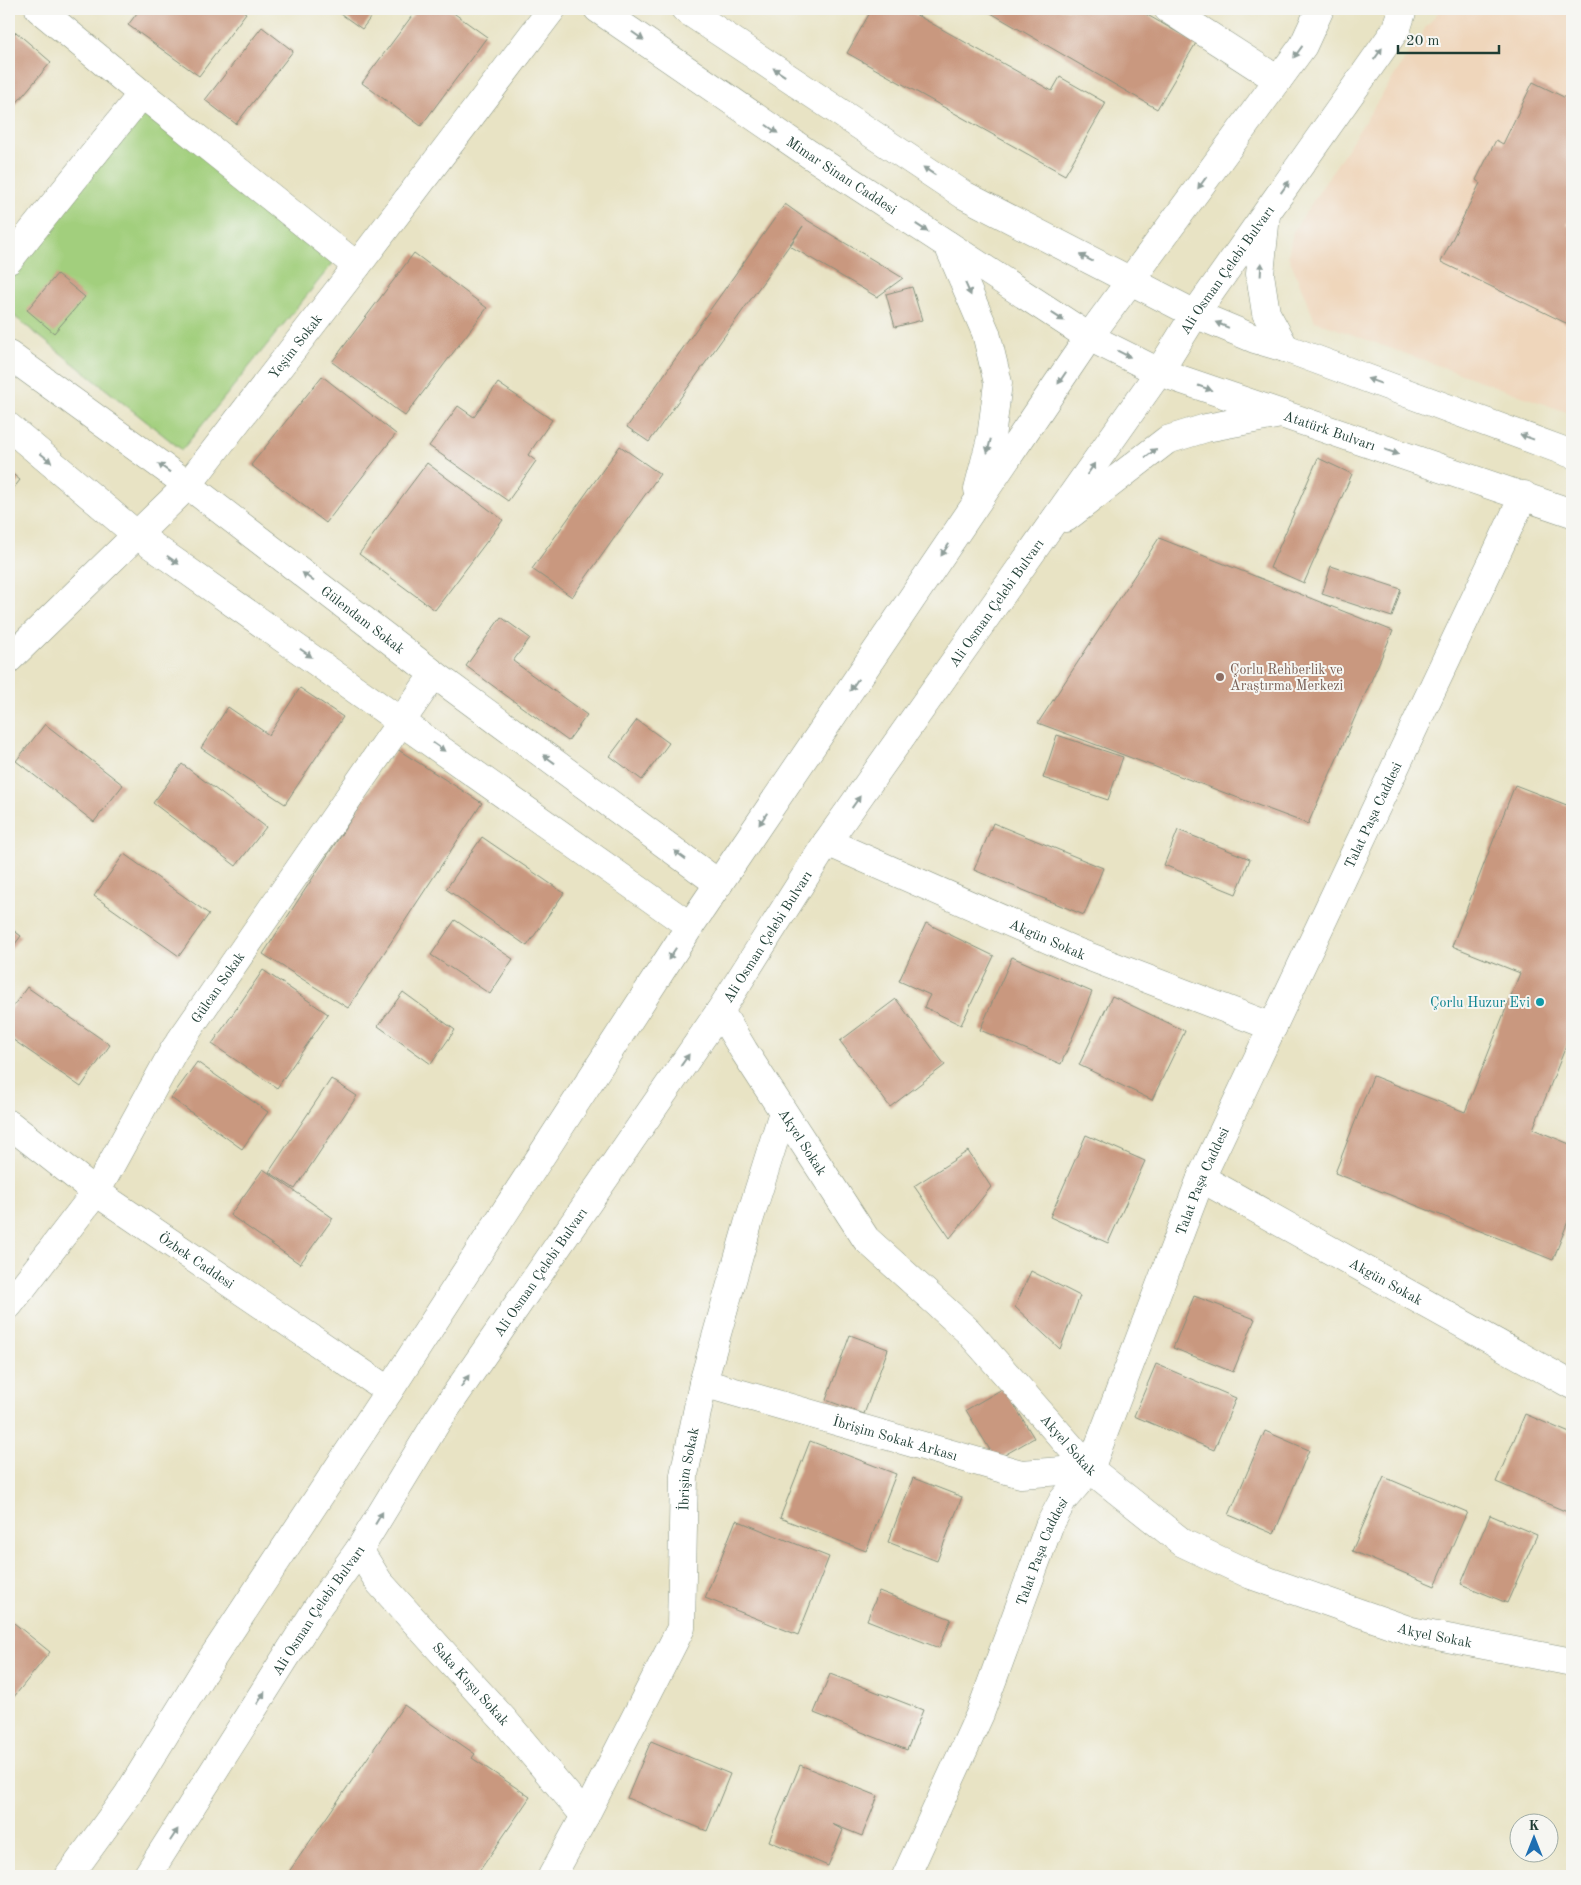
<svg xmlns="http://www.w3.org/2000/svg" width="1581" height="1885" viewBox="0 0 1581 1885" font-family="'Old Standard TT',serif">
  <rect width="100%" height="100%" fill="#f6f6f2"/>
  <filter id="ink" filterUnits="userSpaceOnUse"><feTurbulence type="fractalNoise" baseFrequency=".02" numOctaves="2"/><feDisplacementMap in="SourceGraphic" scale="10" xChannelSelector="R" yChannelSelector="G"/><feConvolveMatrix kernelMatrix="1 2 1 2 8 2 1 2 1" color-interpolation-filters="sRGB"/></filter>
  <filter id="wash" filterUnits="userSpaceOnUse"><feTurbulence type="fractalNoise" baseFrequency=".0096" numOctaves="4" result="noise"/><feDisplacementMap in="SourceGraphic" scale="20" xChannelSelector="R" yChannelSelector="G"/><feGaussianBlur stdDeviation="1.12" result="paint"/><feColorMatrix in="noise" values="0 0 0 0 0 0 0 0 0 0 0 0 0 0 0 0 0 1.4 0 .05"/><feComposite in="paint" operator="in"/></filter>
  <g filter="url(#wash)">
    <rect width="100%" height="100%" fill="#e8e3c4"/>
    <path fill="#efd6bb" d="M1441,9h131v405l-257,-93 -27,-66 5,-23 133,-205z"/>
    <path fill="#a2cf7d" stroke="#608658" d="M145,105l192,153 -155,192 -173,-138v-36z"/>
    <g id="blocks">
      <path fill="#c9987f" d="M140,9h100l6,4 -47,63 -71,-51z
        M334,9h43l-15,20z
        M417,9h31l39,28 -66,89 -59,-43z
        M872,9h34l146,82 8,-14 46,26 -41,72 -218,-122z
        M984,9h153l59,34 -39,66z
        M262,27l31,24 -57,73 -31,-24z
        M16,32l35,30 -42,50v-72z
        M1533,82l39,19v69l-3,6 3,1v37l-5,11 5,2v99l-131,-64 39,-79 -4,-3 20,-40 7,4z
        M785,204l22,16 96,58 -26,19 -87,-51 13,-20 -154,216 -22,-15z
        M414,253l73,55 -82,108 -73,-54z
        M57,274l28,23 -31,36 -27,-23z
        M912,287l10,33 -27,7 -9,-33z
        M322,376l74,58 -70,89 -75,-58z
        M498,383l54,37 -24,35 8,6 -28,40 -79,-55 29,-40 16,11z
        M620,446l40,28 -88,123 -40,-28z
        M1318,458l34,16 -48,109 -34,-15z
        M427,463l76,57 -68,90 -76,-56z
        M9,471l11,9 -11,14z
        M1159,538l234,93 -85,193 -270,-101z
        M1331,566l70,23 -9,28 -70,-23z
        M501,617l29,21 -17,23 74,54 -19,26 -102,-75z
        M300,688l43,29 -58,87 -84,-56 27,-41 41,28z
        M637,720l32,23 -27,37 -32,-24z
        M45,724l78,61 -29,37 -78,-61z
        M1057,735l66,22 -15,43 -65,-22z
        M397,749l85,54 -134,205 -85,-54z
        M182,764l84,63 -30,39 -83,-63z
        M1515,785l57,22v224l-39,98 39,16v66l-19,49 -218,-87 38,-97 92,36 55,-139 -68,-27z
        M993,823l110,45 -19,47 -110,-45z
        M1178,830l72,29 -14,35 -72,-29z
        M482,837l82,56 -37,53 -81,-57z
        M124,854l85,60 -30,42 -85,-60z
        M455,920l58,39 -23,35 -59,-39z
        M926,923l68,33 -33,69 -37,-18 6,-12 -31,-14z
        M9,927l12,9 -12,16z
        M1012,957l80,35 -31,72 -81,-34z
        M263,970l65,44 -51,74 -65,-44z
        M27,987l83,58 -29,42 -72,-50v-25z
        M403,992l52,38 -24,34 -53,-38z
        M1112,996l73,35 -33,69 -73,-35z
        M896,999l49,66 -55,42 -50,-66z
        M197,1062l71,50 -26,37 -71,-51z
        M331,1079l26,17 -62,93 -26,-17z
        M1086,1135l59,26 -37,82 -58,-26z
        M968,1151l23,36 -41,51 -36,-52z
        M263,1169l70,49 -33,46 -70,-49z
        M1031,1271l49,25 -20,53 -45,-42z
        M1194,1296l61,23 -22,53 -60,-24z
        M850,1335l38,14 -24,65 -38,-14z
        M1156,1364l80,34 -22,52 -80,-34z
        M1004,1388l30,50 -38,22 -30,-50z
        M1525,1414l47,20v80l-76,-32z
        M1265,1431l44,19 -35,84 -45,-19z
        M810,1441l86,33 -30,77 -86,-33z
        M1384,1477l83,35 -32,74 -83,-35z
        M913,1478l49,19 -25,64 -49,-19z
        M1490,1515l47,20 -30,68 -46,-19z
        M736,1520l93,37 -31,78 -93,-37z
        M879,1591l72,28 -12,29 -72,-28z
        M9,1619l41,33 -41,51z
        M830,1674l93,36 -16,40 -93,-37z
        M404,1705l71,49 -3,4 58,39 -54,79h-190z
        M651,1741l79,33 -23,57 -80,-33z
        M800,1765l78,31 -16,40 -30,-12 11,6 -15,36 -59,-25z"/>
    </g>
  </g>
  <g filter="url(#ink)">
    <use href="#blocks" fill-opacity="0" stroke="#84907c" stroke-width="1"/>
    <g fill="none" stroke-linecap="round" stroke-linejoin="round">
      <g stroke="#84907c" stroke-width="29">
        <g id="minor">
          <path d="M39,9l103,85 215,172"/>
          <path d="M1168,9l110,71"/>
          <path d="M9,260l133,-166"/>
          <path id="s1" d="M9,355l179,130 246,189 285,210"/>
          <path d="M9,427l128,108 553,391"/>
          <path id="s2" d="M9,659l179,-174 169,-219 195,-257"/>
          <path id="s3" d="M827,842l250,110 196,75"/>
          <path id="s4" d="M720,1011l24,40 122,188 102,92 122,138 93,74 68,32 160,56 161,31"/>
          <path id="s5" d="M9,1124l87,68 293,199"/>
          <path id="s6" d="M1201,1178l371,207"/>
          <path id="s7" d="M9,1305l87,-113 78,-142 260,-376"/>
          <path id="s8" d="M703,1383l318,91 69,-5"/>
          <path id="s9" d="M359,1550l20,32 125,138 81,96"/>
          <path id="s10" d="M552,1876l33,-60 96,-188 3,-153 19,-92 45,-159 35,-112"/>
          <path id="s11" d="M906,1876l74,-162 69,-188 14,-26 27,-31 111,-291 323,-683"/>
        </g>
      </g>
      <g stroke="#84907c" stroke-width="29">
        <g id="major">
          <path id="s12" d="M598,9l211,145 280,183 70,35 413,141"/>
          <path d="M685,9l279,186 231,119 60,25 30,9 287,106"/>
          <path d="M1266,215l-6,59 6,39 19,35"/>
          <path d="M948,245l38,88 12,50 -7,55 -13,51"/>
          <path d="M1066,518l101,-78 39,-12 75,-14"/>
          <path d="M69,1876l58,-80 80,-130 182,-275 301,-465 399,-589 214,-291 17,-37"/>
          <path id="s13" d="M147,1876l172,-271 40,-55 79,-130 282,-409 107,-169 332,-470 36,-58 202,-286 6,-19"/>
        </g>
      </g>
      <use href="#minor" stroke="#fff" stroke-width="28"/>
      <use href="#major" stroke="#fff" stroke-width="28"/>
    </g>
    <defs><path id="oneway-solid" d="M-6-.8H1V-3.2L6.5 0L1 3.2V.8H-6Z" transform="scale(1.25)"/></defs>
    <g fill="#8f9e9a">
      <use href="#oneway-solid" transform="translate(638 36) rotate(35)"/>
      <use href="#oneway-solid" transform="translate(1298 52) rotate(126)"/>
      <use href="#oneway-solid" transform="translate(1378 54) rotate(-55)"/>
      <use href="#oneway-solid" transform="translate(779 72) rotate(-146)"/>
      <use href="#oneway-solid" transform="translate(772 129) rotate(35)"/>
      <use href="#oneway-solid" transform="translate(929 171) rotate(-146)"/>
      <use href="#oneway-solid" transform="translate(1202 183) rotate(126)"/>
      <use href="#oneway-solid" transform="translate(1285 187) rotate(-55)"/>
      <use href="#oneway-solid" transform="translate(922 228) rotate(33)"/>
      <use href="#oneway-solid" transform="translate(1086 258) rotate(-153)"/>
      <use href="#oneway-solid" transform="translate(1261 269) rotate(-87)"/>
      <use href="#oneway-solid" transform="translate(968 289) rotate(66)"/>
      <use href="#oneway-solid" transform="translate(1058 317) rotate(33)"/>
      <use href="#oneway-solid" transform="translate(1222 325) rotate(-157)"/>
      <use href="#oneway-solid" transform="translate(1124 354) rotate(26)"/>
      <use href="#oneway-solid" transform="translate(1062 378) rotate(124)"/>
      <use href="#oneway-solid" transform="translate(1374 381) rotate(-160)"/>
      <use href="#oneway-solid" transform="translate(1205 388) rotate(19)"/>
      <use href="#oneway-solid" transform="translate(1527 437) rotate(-160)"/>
      <use href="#oneway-solid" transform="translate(989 446) rotate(104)"/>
      <use href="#oneway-solid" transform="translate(1392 452) rotate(19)"/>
      <use href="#oneway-solid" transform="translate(1151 453) rotate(-38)"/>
      <use href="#oneway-solid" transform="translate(46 458) rotate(40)"/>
      <use href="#oneway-solid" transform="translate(164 468) rotate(-144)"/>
      <use href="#oneway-solid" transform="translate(1091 469) rotate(-55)"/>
      <use href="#oneway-solid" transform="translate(945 550) rotate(124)"/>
      <use href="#oneway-solid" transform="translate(173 560) rotate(35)"/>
      <use href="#oneway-solid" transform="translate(308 577) rotate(-143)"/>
      <use href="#oneway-solid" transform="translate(306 653) rotate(35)"/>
      <use href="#oneway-solid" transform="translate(854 685) rotate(124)"/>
      <use href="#oneway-solid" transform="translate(439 747) rotate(35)"/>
      <use href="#oneway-solid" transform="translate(549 759) rotate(-144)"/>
      <use href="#oneway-solid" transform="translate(856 802) rotate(-55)"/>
      <use href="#oneway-solid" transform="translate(763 819) rotate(124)"/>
      <use href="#oneway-solid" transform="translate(680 855) rotate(-144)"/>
      <use href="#oneway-solid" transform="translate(672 954) rotate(123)"/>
      <use href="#oneway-solid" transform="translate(685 1060) rotate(-55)"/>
      <use href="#oneway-solid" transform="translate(465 1381) rotate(-56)"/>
      <use href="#oneway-solid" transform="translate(379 1518) rotate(-59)"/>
      <use href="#oneway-solid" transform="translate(261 1698) rotate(-58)"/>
      <use href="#oneway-solid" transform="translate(174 1835) rotate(-57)"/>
    </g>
  </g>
  <circle fill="#8d6e63" stroke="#f6f6f2" stroke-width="2" cx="1220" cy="677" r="5"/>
  <circle fill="#0f9aa8" stroke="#f6f6f2" stroke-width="2" cx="1540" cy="1002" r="5"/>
  <g text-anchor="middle" stroke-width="4" stroke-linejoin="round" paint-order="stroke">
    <g font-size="14" fill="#1f3d34" stroke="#f6f6f2">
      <text dy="5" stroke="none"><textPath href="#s12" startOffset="295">Mimar Sinan Caddesi</textPath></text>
      <text dy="5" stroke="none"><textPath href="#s13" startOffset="1936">Ali Osman Çelebi Bulvarı</textPath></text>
      <text dy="5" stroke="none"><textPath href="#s2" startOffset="425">Yeşim Sokak</textPath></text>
      <text dy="5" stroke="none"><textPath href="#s12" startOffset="849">Atatürk Bulvarı</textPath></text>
      <text dy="5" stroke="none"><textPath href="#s13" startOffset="1531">Ali Osman Çelebi Bulvarı</textPath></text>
      <text dy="5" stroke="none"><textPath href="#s1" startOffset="442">Gülendam Sokak</textPath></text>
      <text dy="5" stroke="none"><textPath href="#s11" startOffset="1162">Talat Paşa Caddesi</textPath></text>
      <text dy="5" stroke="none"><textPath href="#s13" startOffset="1126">Ali Osman Çelebi Bulvarı</textPath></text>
      <text dy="5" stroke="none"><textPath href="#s3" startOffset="241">Akgün Sokak</textPath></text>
      <text dy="5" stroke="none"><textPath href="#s7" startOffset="381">Gülcan Sokak</textPath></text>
      <text dy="5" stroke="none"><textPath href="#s4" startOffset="155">Akyel Sokak</textPath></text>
      <text dy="5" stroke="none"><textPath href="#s11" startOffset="758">Talat Paşa Caddesi</textPath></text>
      <text dy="5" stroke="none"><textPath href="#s5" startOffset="232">Özbek Caddesi</textPath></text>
      <text dy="5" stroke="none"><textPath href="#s13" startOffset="721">Ali Osman Çelebi Bulvarı</textPath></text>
      <text dy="5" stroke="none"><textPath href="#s6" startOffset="212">Akgün Sokak</textPath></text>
      <text dy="5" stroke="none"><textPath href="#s8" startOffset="200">İbrişim Sokak Arkası</textPath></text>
      <text dy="5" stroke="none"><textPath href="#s4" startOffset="560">Akyel Sokak</textPath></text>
      <text dy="5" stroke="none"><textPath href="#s10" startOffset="439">İbrişim Sokak</textPath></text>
      <text dy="5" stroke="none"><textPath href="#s11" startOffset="352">Talat Paşa Caddesi</textPath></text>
      <text dy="5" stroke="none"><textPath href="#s13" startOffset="316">Ali Osman Çelebi Bulvarı</textPath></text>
      <text dy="5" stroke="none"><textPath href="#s4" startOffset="980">Akyel Sokak</textPath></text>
      <text dy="5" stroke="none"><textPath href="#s9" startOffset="175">Saka Kuşu Sokak</textPath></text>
    </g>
    <g font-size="14" fill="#785e54" stroke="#f6f6f2" text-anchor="start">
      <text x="1230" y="674">Çorlu Rehberlik ve<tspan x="1230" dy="16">Araştırma Merkezi</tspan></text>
    </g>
    <g font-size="14" fill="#0d838f" stroke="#f6f6f2" text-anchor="end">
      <text x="1530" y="1007">Çorlu Huzur Evi</text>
    </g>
  </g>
  <rect width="1581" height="1885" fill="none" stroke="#f6f6f2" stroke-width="30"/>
  <g transform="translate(1534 1838)"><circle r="24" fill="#f6f6f2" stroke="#a0aca6"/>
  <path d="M0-4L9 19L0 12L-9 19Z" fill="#1f6fb2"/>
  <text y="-8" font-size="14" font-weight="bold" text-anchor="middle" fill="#1f3d34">K</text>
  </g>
  <path d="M1398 45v8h101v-8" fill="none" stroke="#1f3d34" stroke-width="2.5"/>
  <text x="1406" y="45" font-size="15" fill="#1f3d34" stroke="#f6f6f2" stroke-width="4" paint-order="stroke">20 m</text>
</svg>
